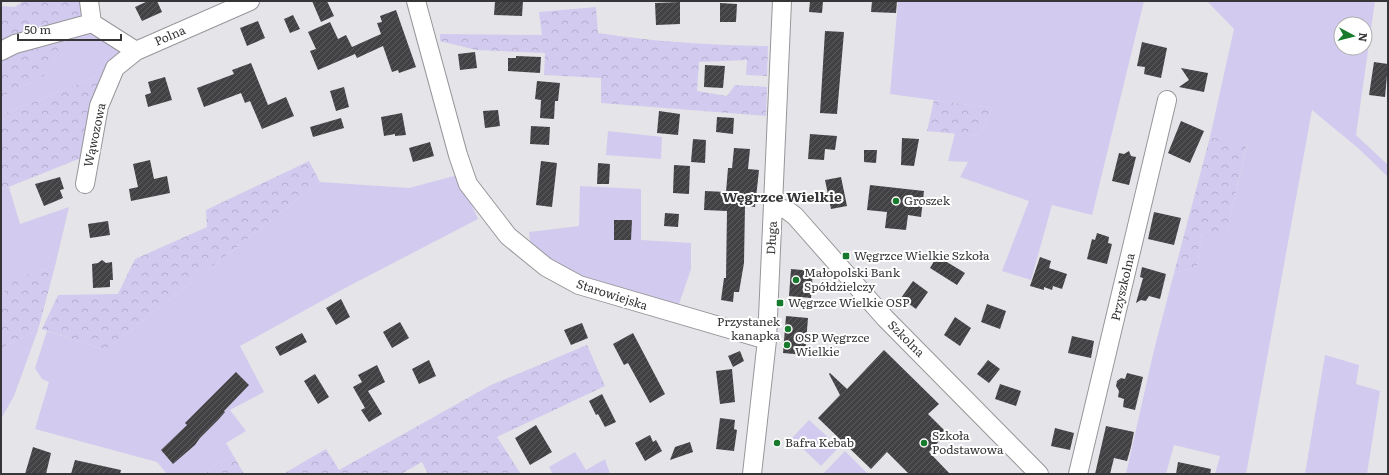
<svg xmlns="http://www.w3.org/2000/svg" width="1389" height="475" viewBox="0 0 1389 475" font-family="Literata,serif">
  <defs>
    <pattern id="forest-crowns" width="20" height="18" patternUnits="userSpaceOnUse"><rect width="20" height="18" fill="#d3caef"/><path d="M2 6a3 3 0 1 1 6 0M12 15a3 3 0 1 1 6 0" fill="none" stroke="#b6aece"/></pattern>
    <pattern id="building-hatch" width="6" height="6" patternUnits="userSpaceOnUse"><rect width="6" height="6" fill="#424144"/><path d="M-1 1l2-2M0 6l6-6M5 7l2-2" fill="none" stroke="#5c5b5d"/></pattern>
  </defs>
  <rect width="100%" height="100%" fill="#e5e4e8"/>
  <path fill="#d3caef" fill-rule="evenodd" d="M898,1h246l-52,214 -40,-10 -21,75 -29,-9 27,-70 -69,-24 8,-15 -20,-1 7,-28 24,3 13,-28 -102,-14z
    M1207,1h168l-19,134 32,30v12l-30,-29 -46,-38 -66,364h-31l5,-18 -46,-11 -8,29h-40l28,-124 20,-77 23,-6 5,-35 25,-1 20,-86 -37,-8 24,-108zM1341,24h24v24h-24z
    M87,23l37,30 -19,20 -104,42v-18l43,-21z
    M608,131l54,6 -1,22 -55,-4z
    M458,175l20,44 -131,68 -107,59 24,46 -34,18 16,21 -20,12 7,12 -30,19h-36l-10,-12 -122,-33 14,-47 -7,-3 -7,-11 12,-37 58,19 215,-168 89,6z
    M580,186l61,3v51l50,3v26l-13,38 -83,-24 -38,-17 -27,-25 -1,-9 50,-6z
    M9,187l11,37 49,-17 -14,59 -38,12 -16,17v-105z
    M38,330l-24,66 -13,23v-71z
    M1325,355l34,10 -3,19 24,7 -13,83h-62z
    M809,420l30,27 -18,19 -29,-28z
    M845,451l23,23h-45z
    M575,452l11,18 19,-11 5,15h-57l-4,-7z"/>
  <path fill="url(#forest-crowns)" d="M23,1h61l3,22 -43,53 -43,21v-91l14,1z
    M596,7l2,26c57,9 112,12 170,13l-1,30 -21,-1 1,-15 -48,2 -2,29 30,5 8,-11 32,2 -1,29 -165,-13v-25l-57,-3 1,-22 -69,-3 -36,-9v-7l102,1 -3,-23z
    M105,73l-24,85 -80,32v-75z
    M934,100l58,8 -13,28 -52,-5z
    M1210,137l37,7 -20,87 -15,11 -10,-9 -5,34 -23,6z
    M309,161l11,21 -215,168 -63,-21 16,-34 60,-1 17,-35 72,-32 -1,-17z
    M55,266l-17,64 -37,18v-53l16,-17z
    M587,345l18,41 -108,51 24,37h-93l-6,-12 -21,12h-118l43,-25 13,21 152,-85z
    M233,455l11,19h-41z"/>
  <path fill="url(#building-hatch)" d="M148,1h9l5,11 -20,9 -7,-14z
    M312,1h15l7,15 -13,6z
    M495,1h28l-1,15 -28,-1z
    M810,1h13l-1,12 -13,-1z
    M872,1h25l-1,12 -25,-1z
    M680,2v22l-24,1 -1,-22z
    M720,3l17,1 -1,18h-16z
    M396,10l20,57 -17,6 -1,-3 -6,2 -9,-26 -26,12 -2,-4 -37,16 -8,-19 6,-2 -8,-17 22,-10 8,17 8,-4 6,12 29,-13 -4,-11 5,-1 -2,-6z
    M293,15l7,14 -10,4 -6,-14z
    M258,21l7,17 -18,8 -7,-18z
    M825,31l19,1 -7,82 -17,-1z
    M1142,42l25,6 -6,30 -17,-4 1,-7 -8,-1z
    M475,52l2,16 -17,2 -2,-16z
    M516,56l25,1 -1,16 -32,-2v-13h8z
    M1374,62l14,2 -3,33 -16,-2z
    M251,63l17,42 18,-8 8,19 -32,13 -12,-28 -5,2 -4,-10 -37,14 -7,-19 37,-14 -2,-4z
    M705,65l20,1 -2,22 -19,-1z
    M1181,68l27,5 -4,19 -25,-5 10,-7z
    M165,77l7,23 -24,7 -3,-12 6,-2 -3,-11z
    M537,81l23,2 -2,18h-3l-1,18 -14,-1 1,-18 -6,-1z
    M344,87l5,20 -13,4 -6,-20z
    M498,110l2,16 -15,2 -2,-17z
    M659,111l21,3 -2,21 -21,-2z
    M402,113l4,22 -11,1v-2l-11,2 -3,-19z
    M717,117l17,1 -1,16 -17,-2z
    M341,118l3,10 -31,9 -3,-10z
    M1181,121l23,10 -14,32 -22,-10z
    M531,126l19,1 -1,18 -19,-1z
    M810,134l27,2 -2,14 -10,-1 -1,11 -16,-1z
    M902,138l17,1 -5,27 -13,-1z
    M693,139l13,1 -1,23 -14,-1z
    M430,142l4,14 -21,6 -4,-14z
    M734,148l16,1 -2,20 11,1 -4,37 -10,-1 -1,57 -5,29h-5l-1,10 -12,-2 3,-22h2l1,-67 -23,-1 1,-19 21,1 2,-24h4z
    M864,150h13l-1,13 -12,-1z
    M1129,151l2,5 5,1 -7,28 -17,-4 7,-28 5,1z
    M150,160l4,19 13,-3 3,17 -39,8 -2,-12 9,-2 -5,-23z
    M541,161l16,2 -5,44 -16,-2z
    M598,163l12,1 -1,20h-12z
    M674,165l16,1 -1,28 -16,-1z
    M60,177l4,12 -4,1 3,8 -19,8 -9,-22z
    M841,177l6,29 -16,3 -6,-29z
    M870,185l54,6 -3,26 -13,-2 -2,15 -21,-2 2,-16 -20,-2z
    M1154,212l27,6 -7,27 -26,-6z
    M665,213l14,1 -1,13 -14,-1z
    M614,220h18l-1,20h-17z
    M108,221l2,14 -20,3 -2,-14z
    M1097,233l12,4 -1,6 4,1 -5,20 -20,-5 5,-20 3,1z
    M937,256l28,17 -8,12 -27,-17z
    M1040,257l11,4 -2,7 18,6 -5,15 -9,-3 -1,4 -8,-3v3l-14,-4z
    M102,260l4,3 6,-1 1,18h-3v7l-17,1 -1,-24 6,-1z
    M1142,267l24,7 -6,25 -11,-3 -3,5 -5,-1 -5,3 7,-25 -3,-1z
    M791,269l22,2 -2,27 -22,-2z
    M913,281l15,11 -12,17 -15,-11z
    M341,299l9,18 -14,8 -10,-17z
    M987,304l19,7 -6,18 -19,-7z
    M786,316l22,2 -3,37 -22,-2z
    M955,317l16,11 -11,18 -16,-11z
    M400,322l9,16 -17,10 -9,-16z
    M582,323l6,15 -17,7 -7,-15z
    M302,333l5,9 -27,14 -5,-9z
    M633,333l32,61 -15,9 -22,-40 -4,2 -11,-21z
    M1072,336l22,5 -3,17 -23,-5z
    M884,350l55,54 -11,10 19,19 -18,19 21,22h-41l-22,-22 -16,17 -53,-51 22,-23 -11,-21 1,-1 17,16z
    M740,351l4,10 -11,6 -5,-11z
    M429,360l7,16 -17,8 -7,-15z
    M988,360l12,9 -11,14 -12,-9z
    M377,365l8,17 -17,9 14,23 -13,8 -8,-12 4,-2 -12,-21 9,-5 -4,-7z
    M732,369l3,33 -15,2 -4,-33z
    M236,372l13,13 -25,26 1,1 -6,7 -19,19 -5,7 -22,19 -12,-14 26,-25 -2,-2z
    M1127,373l16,4 -8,33 -12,-3 1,-8 -6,-2 1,-6 -3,-5 1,-5 4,-3 4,1z
    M315,374l14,23 -11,7 -14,-23z
    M1000,384l21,7 -5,15 -21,-7z
    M602,394l14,28 -11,5 -7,-13 -2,1 -7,-14z
    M720,418l15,2 -1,9 3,1 -3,21 -18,-2z
    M536,425l16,27 -22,13 -15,-27z
    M1106,426l28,6 -3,15 -4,14 -13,-3 -4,16h-15z
    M1055,428l19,5 -4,17 -19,-4z
    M650,435l3,7 3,-2 6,11 -17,10 -10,-18z
    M690,442l3,10 -23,8 5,-13z
    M33,447l18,6 -5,21h-21z
    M75,460l46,10 -1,4h-49z
    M1178,462l33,7 -1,5h-34z"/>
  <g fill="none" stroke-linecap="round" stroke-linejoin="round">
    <g stroke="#97969a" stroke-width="20">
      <path id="minor" d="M89,1l3,22
        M416,1l42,154 10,29 40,52 38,31 33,18 188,55
        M1,51l14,-7 77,-21 44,28
        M85,184l14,-78 16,-38 21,-17 114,-50
        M774,206l13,4 8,6 90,102 154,156
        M752,474l15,-134 15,-339
        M1078,474l89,-374"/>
    </g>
    <use href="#minor" stroke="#fff" stroke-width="18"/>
  </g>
  <g fill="#177a2c" stroke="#fff" stroke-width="1.5">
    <circle cx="896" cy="201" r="4"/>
    <rect x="842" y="252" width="8" height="8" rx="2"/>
    <circle cx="796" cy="280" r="4"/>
    <rect x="776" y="299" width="8" height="8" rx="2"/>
    <circle cx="788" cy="329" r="4"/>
    <circle cx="787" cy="345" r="4"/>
    <circle cx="777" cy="443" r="4"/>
    <circle cx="924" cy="443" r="4"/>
  </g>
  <g text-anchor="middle" stroke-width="4" stroke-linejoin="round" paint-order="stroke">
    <g font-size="12" fill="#363537" stroke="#fff">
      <text transform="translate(170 36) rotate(-23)" y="4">Polna</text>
      <text transform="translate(95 135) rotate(-78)" y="4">Wąwozowa</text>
      <text transform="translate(772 238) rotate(-87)" y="4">Długa</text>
      <text transform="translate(1123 287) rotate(-77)" y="4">Przyszkolna</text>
      <text transform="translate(612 295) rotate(18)" y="4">Starowiejska</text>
      <text transform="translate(906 339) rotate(45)" y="4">Szkolna</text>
    </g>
    <g font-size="12" fill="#363537" stroke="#fff" text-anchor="start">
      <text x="904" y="205">Groszek</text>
      <text x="854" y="260">Węgrzce Wielkie Szkoła</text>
      <text x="804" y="277">Małopolski Bank<tspan x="804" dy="14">Spółdzielczy</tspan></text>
      <text x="788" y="307">Węgrzce Wielkie OSP</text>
      <text x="780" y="326" text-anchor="end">Przystanek<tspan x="780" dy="14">kanapka</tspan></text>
      <text x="795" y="342">OSP Węgrzce<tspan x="795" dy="14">Wielkie</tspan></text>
      <text x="932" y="440">Szkoła<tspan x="932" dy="14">Podstawowa</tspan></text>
      <text x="785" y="447">Bafra Kebab</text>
    </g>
    <g font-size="14" font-weight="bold" fill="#363537" stroke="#fff">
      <text x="782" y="202">Węgrzce Wielkie</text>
    </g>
  </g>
  <rect width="1389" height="475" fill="none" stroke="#363537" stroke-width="4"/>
  <g transform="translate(1353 36) rotate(97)"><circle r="19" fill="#ffffff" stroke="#afaeaf"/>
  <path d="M0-3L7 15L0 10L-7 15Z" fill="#177a2c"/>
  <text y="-6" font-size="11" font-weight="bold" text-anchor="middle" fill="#363537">N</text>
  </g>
  <path d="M18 34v6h103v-6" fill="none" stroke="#363537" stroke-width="2"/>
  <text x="24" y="34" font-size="12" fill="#363537" stroke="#ffffff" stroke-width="3" paint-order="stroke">50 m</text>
</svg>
